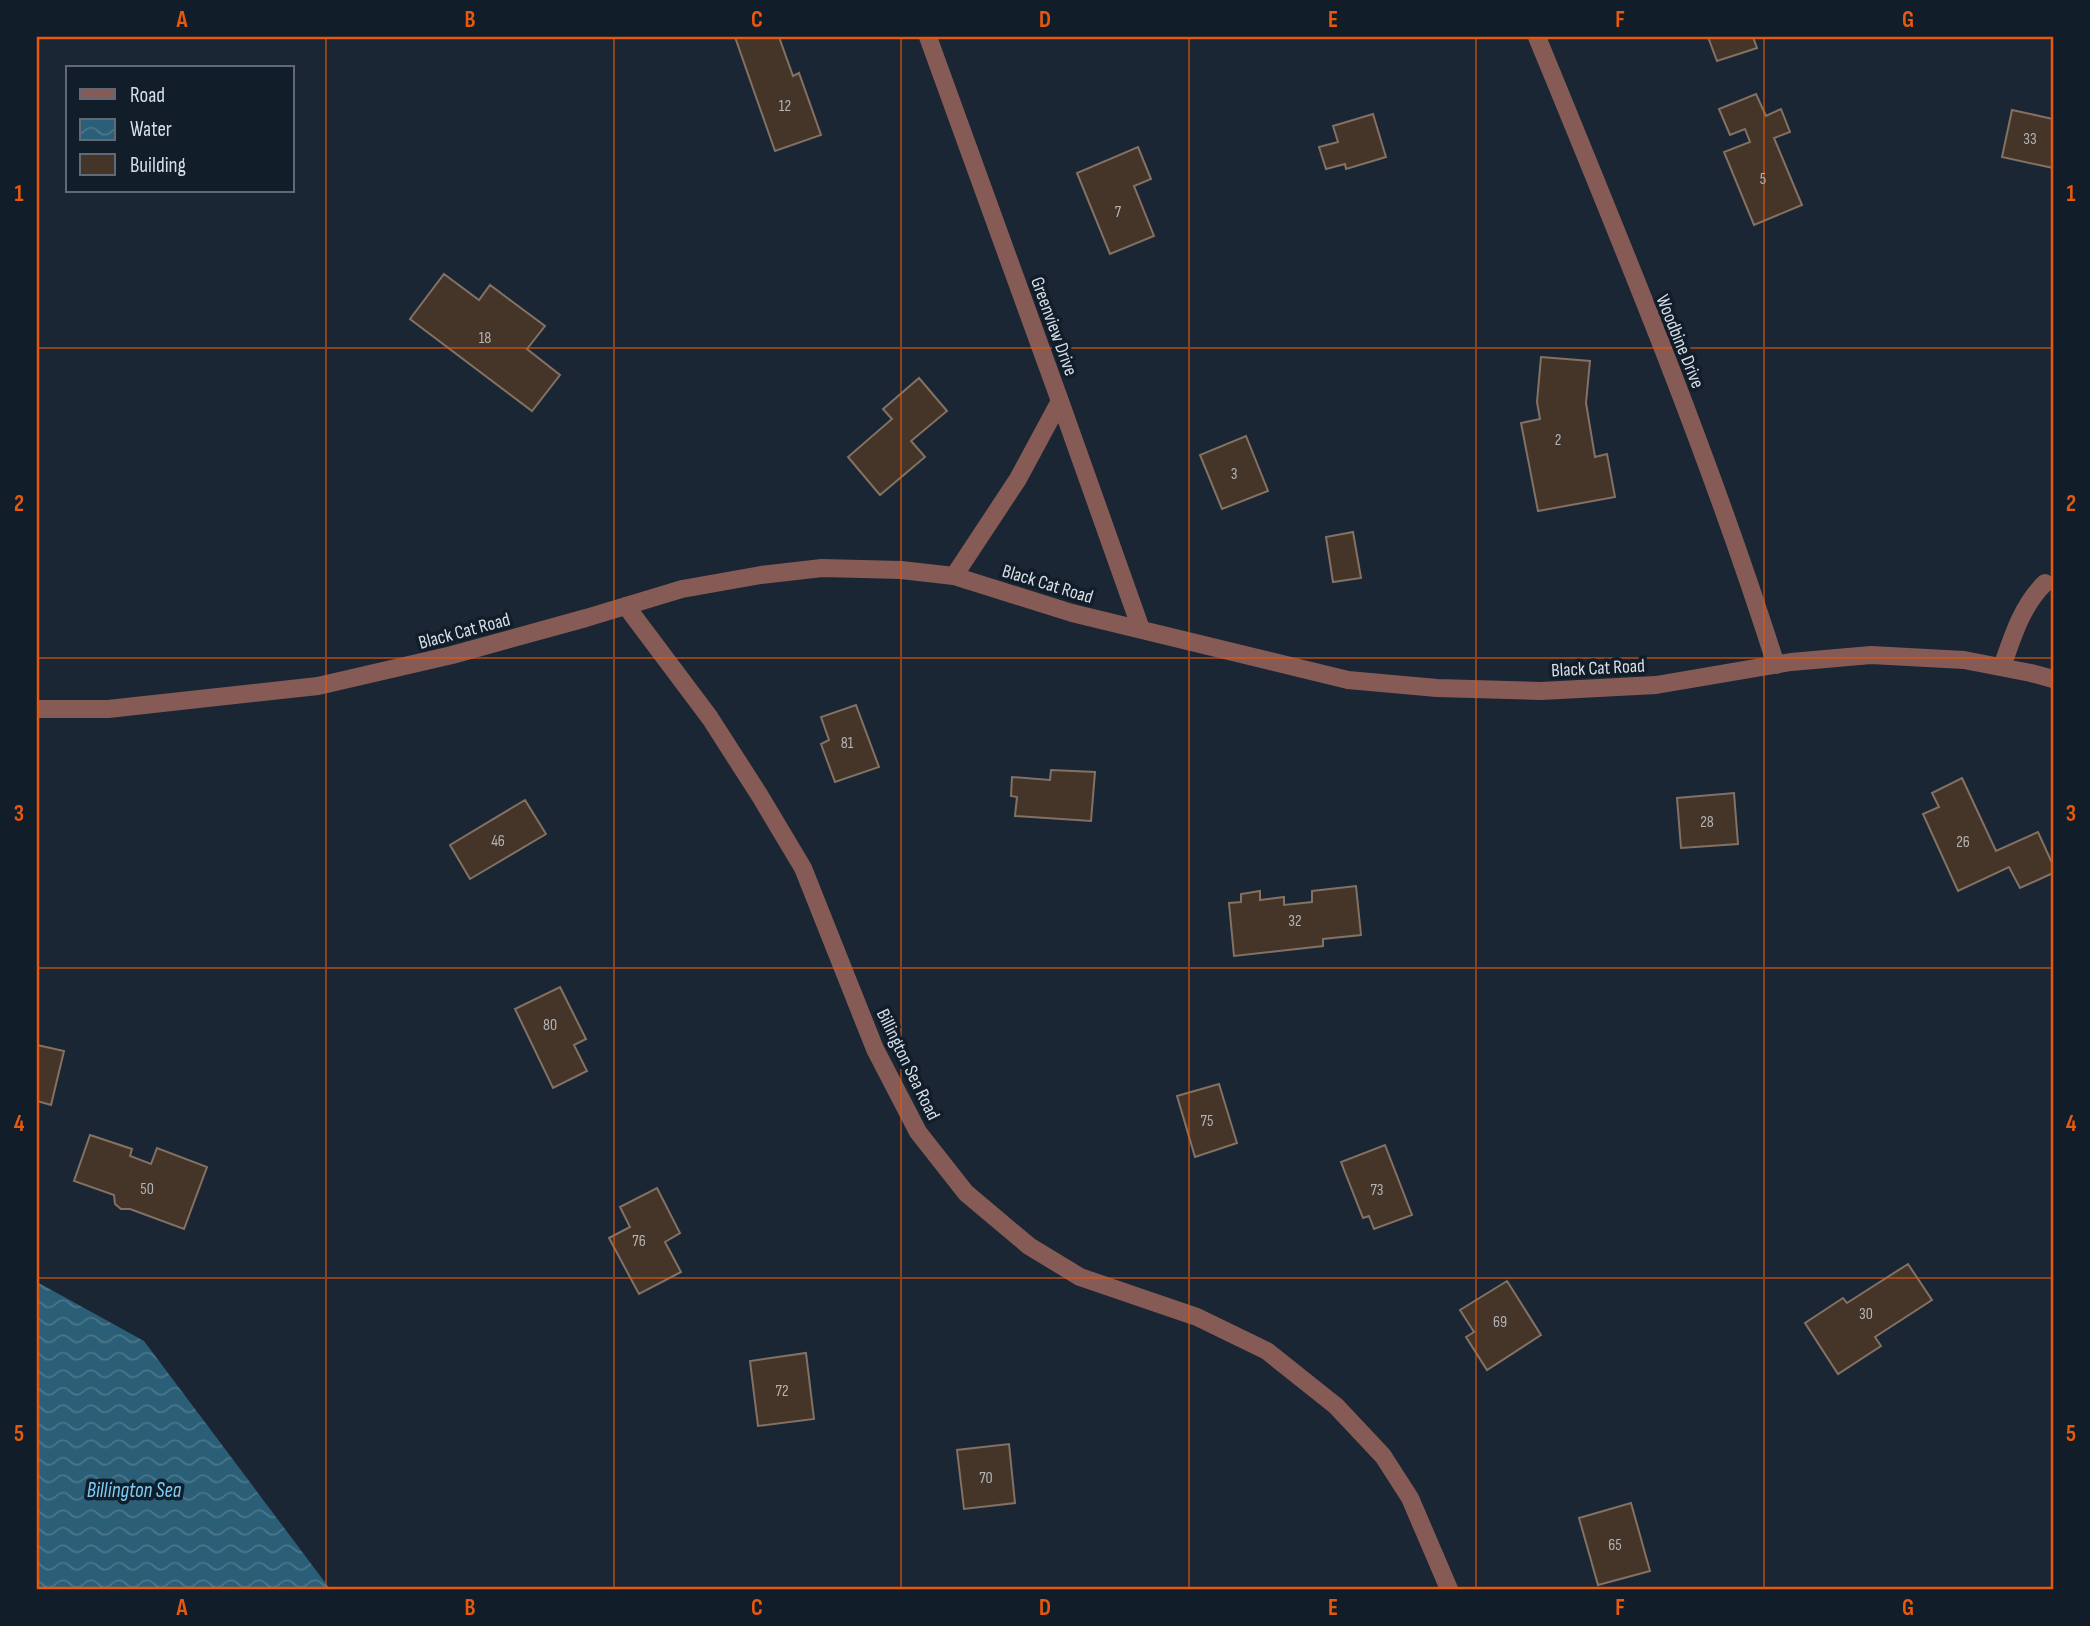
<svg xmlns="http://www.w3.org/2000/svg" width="2090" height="1626" viewBox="0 0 2090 1626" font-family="'Sofia Sans Condensed',sans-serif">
  <defs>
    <pattern id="water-waves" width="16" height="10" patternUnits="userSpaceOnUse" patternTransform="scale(1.75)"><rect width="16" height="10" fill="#2b5f77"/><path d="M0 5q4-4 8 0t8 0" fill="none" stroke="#49768a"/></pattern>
  </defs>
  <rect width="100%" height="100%" fill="#1b2634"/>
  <path fill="url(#water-waves)" d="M37,1282l107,59 186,248h-293z"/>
  <path fill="#453528" stroke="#837163" stroke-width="2" d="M735,37h44l14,39 6,-3 22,62 -46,16z
    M1708,37h45l4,11 -40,13z
    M1756,94l10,22 15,-7 9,23 -16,6 28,67 -48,20 -30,-73 26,-10 -5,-13 -15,6 -11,-26z
    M2012,110l41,9v49l-51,-11z
    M1373,114l13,43 -40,12 -1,-5 -19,5 -7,-22 19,-5 -5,-16z
    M1138,147l13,32 -17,7 20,50 -44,18 -33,-81z
    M444,274l35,26 11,-15 55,41 -18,23 33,26 -28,36 -122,-92z
    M1541,357l49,4 -4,42 9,54 12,-3 8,43 -77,14 -17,-88 19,-4 -3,-17z
    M919,378l28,33 -36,30 14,16 -45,38 -32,-38 44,-38 -9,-10z
    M1246,436l22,55 -46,18 -22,-54z
    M1353,532l8,46 -28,4 -7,-45z
    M856,705l23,62 -44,15 -14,-38 8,-4 -8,-23z
    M1051,770l44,2 -4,49 -76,-5 2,-19 -6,-1 1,-19 38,3z
    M1962,778l34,73 42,-19 15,33v8l-33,15 -11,-21 -51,24 -35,-77 16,-7 -7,-14z
    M1734,793l4,51 -57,4 -4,-50z
    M525,800l21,34 -76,45 -20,-34z
    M1356,886l5,49 -38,4v7l-89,10 -5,-53 12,-1v-8l19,-3v9l24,-3v8l28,-3v-11z
    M560,987l26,52 -12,6 13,26 -34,17 -38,-79z
    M37,1045l27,6 -13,54 -14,-4z
    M1219,1084l18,59 -42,14 -18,-61z
    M90,1135l42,14 -2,7 21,8 6,-16 50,19 -23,62 -54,-20h-9l-6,-5 -1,-9 -40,-14z
    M1385,1145l27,70 -38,14 -5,-13 -6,2 -22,-56z
    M657,1188l23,45 -15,9 16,30 -42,22 -30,-56 21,-11 -10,-20z
    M1908,1264l24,36 -57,37 6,9 -43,28 -33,-51 38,-25 4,5z
    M1507,1281l34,54 -54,35 -21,-33 8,-5 -14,-22z
    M806,1353l8,66 -56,7 -8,-65z
    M1009,1444l6,59 -51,6 -7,-59z
    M1631,1503l19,68 -52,14 -19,-67z"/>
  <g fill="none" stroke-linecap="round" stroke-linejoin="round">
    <path stroke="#865b55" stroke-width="18" d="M928,37l132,364 81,228
      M1537,37c85,207 171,414 239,628
      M954,576l64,-97 42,-78
      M626,606l84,112 50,78 43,72 72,181 43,83 48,61 63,53 51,31 117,40 70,34 69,55 47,50 27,42 39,91
      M2002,667c10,-29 20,-62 43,-84"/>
    <path stroke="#865b55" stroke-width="18" d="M37,709h71l210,-23 134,-31 134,-37 96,-29 79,-14 61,-7 79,2 53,6 118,37 276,67 89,8 104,3 115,-6 135,-23 80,-7 93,5 67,13 22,6"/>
  </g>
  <path fill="none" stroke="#e8590c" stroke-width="2" stroke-opacity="0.55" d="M326,37v1552M614,37v1552M901,37v1552M1189,37v1552M1476,37v1552M1764,37v1552M37,348h2016M37,658h2016M37,968h2016M37,1278h2016"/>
  <g text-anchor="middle" stroke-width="7" stroke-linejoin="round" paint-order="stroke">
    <g font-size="16" fill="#b2b4b7">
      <text x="785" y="111">12</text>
      <text x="2030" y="144">33</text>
      <text x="1763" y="184">5</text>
      <text x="1118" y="217">7</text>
      <text x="485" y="343">18</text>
      <text x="1558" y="445">2</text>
      <text x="1234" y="479">3</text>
      <text x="847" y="748">81</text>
      <text x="1707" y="827">28</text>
      <text x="498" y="846">46</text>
      <text x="1963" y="847">26</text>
      <text x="1295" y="926">32</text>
      <text x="550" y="1030">80</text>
      <text x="1207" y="1126">75</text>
      <text x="147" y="1194">50</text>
      <text x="1377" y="1195">73</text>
      <text x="639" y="1246">76</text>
      <text x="1866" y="1319">30</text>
      <text x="1500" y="1327">69</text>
      <text x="782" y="1396">72</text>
      <text x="986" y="1483">70</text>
      <text x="1615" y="1550">65</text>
    </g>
    <g font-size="19" fill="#d6dee7" stroke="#121d2a">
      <text transform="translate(1055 326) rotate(70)" y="7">Greenview Drive</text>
      <text transform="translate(1681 341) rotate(68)" y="7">Woodbine Drive</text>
      <text transform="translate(1048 583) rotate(17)" y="7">Black Cat Road</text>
      <text transform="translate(464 630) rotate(-15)" y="7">Black Cat Road</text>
      <text transform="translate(1598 667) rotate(-3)" y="7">Black Cat Road</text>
      <text transform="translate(909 1064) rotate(64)" y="7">Billington Sea Road</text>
    </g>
    <g font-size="21" font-style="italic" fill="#7ccef5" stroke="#121d2a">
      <text x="134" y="1497">Billington Sea</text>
    </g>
  </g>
  <rect width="2090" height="1626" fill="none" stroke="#121d2a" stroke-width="77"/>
  <rect x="66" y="66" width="228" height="126" fill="#121d2a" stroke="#606a76" stroke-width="2"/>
  <rect x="80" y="89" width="35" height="10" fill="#865b55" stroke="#606a76" stroke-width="2"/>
  <text x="130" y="102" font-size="21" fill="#d6dee7">Road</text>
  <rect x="80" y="119" width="35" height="21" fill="url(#water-waves)" stroke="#606a76" stroke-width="2"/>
  <text x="130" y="136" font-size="21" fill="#d6dee7">Water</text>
  <rect x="80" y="154" width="35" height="21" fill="#453528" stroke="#606a76" stroke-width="2"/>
  <text x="130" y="172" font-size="21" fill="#d6dee7">Building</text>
  <rect x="38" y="38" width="2014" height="1550" fill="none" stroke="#e8590c" stroke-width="2.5"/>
  <g font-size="23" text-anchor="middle" font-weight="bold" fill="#e8590c">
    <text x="182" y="27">A</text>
    <text x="470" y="27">B</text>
    <text x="757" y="27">C</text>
    <text x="1045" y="27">D</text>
    <text x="1333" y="27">E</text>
    <text x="1620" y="27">F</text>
    <text x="1908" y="27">G</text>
    <text x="19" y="201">1</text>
    <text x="2071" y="201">1</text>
    <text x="19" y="511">2</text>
    <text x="2071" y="511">2</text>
    <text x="19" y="821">3</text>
    <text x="2071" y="821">3</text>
    <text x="19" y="1131">4</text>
    <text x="2071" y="1131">4</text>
    <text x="19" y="1441">5</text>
    <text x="2071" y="1441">5</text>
    <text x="182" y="1615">A</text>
    <text x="470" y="1615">B</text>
    <text x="757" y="1615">C</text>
    <text x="1045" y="1615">D</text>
    <text x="1333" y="1615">E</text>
    <text x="1620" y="1615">F</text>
    <text x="1908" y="1615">G</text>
  </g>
</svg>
